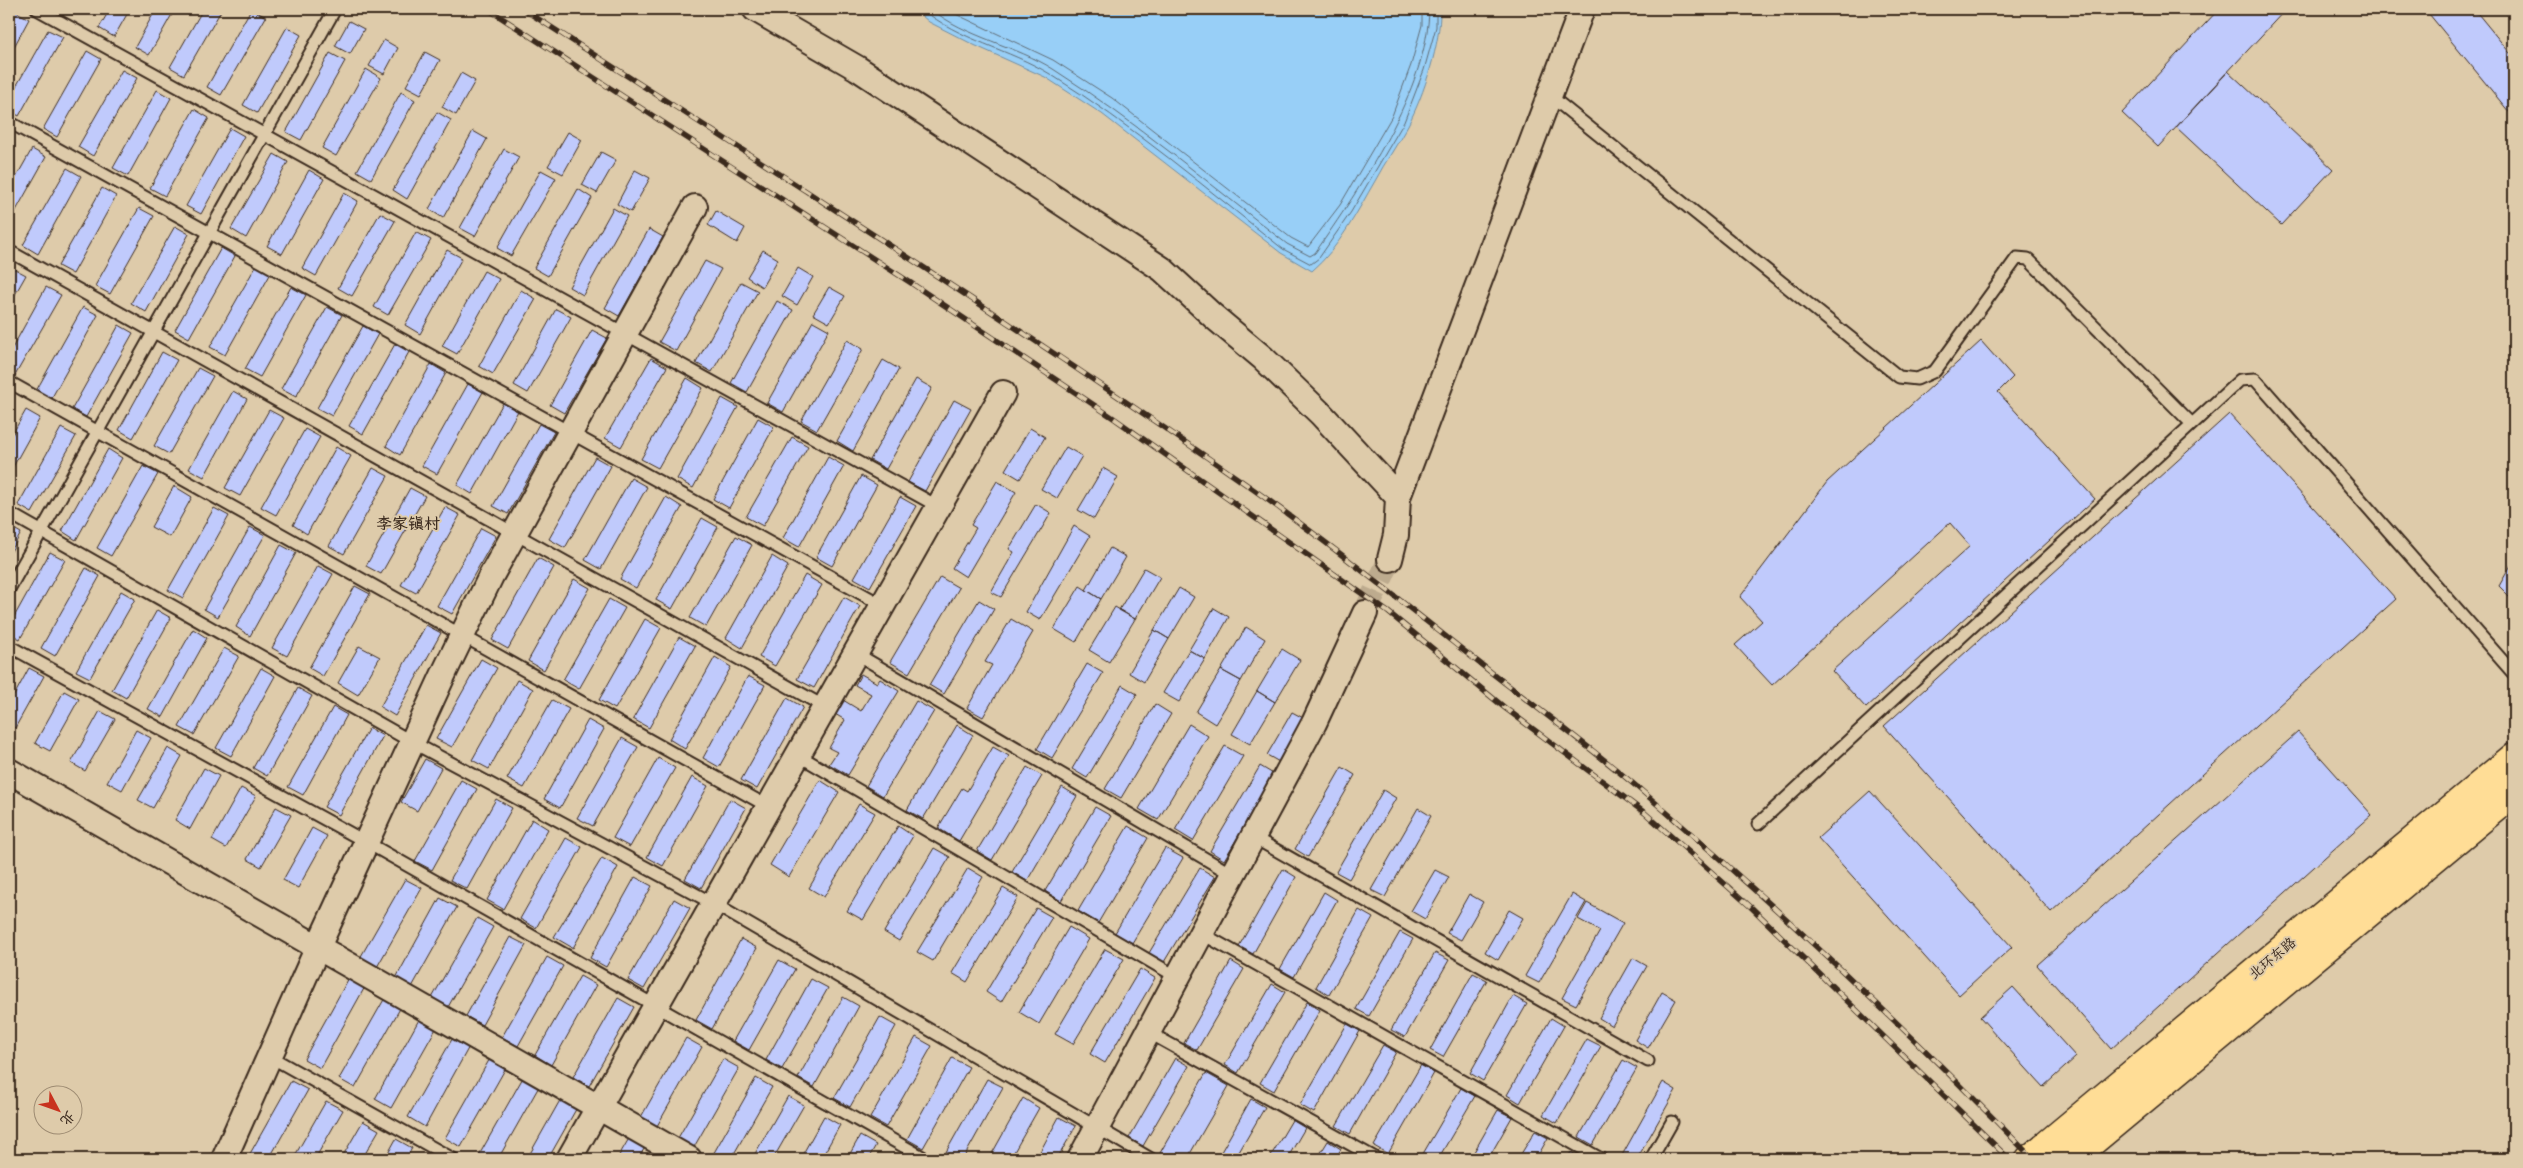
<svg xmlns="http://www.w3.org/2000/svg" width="2523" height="1168" viewBox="0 0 2523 1168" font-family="'Shantell Sans','LXGW WenKai TC',sans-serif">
  <rect width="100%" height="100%" fill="#decbaa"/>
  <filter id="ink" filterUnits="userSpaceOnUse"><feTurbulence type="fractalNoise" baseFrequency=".02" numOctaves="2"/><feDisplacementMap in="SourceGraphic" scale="10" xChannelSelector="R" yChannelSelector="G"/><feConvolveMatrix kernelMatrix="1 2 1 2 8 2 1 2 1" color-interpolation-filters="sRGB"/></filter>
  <g filter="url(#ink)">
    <path fill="#98cff7" stroke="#738da0" d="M914,9h526c1,33 -16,86 -32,116 -10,19 -23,37 -33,56 -18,31 -36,67 -63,90l-31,-18 -179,-139 -57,-37 -71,-32 -45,-23z"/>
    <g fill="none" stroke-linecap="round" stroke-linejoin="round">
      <path stroke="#606c75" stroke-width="1" d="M922,9c37,31 87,40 128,65 82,51 157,115 233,175l28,15 8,-6 32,-46 53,-90 20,-52 12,-43v-18
        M931,9c34,28 86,37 122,60 82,52 157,115 234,175l23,12 5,-3c45,-65 113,-164 114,-244
        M945,9l108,51 59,38 179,140 17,9 32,-42 52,-89 19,-51 11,-40v-16"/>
    </g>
    <path fill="#c0cafc" stroke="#3b2a1e" d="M63,9h16l-4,6z
      M110,9h20l-16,28 -15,-9z
      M156,9h19l-26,46 -14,-8z
      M203,9h19l-38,66 -14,-8z
      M251,9l15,8 -45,78 -14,-8z
      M2219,9h67l-128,138 -36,-34z
      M2425,9h49l40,49v60z
      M15,11l14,8 -20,37v-34z
      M349,21l15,8 -14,25 -15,-8z
      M287,27l14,8 -44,78 -14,-8z
      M48,30l15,7 -44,79 -10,-6v-11z
      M384,40l14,8 -14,26 -15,-8z
      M87,51l14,8 -44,78 -14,-8z
      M425,52l15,8 -19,34 -15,-8z
      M330,53l15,8 -44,79 -15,-8z
      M366,69l15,9 -45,78 -14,-8z
      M122,70l15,8 -44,78 -15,-9z
      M2228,71l105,98 -52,56 -105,-98z
      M461,73l14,8 -19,34 -14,-8z
      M157,90l14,8 -43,78 -15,-8z
      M401,92l14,8 -44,79 -14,-8z
      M194,109l15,9 -44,78 -15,-8z
      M437,112l14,8 -44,79 -14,-9z
      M230,128l14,8 -43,78 -15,-8z
      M473,131l14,8 -44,79 -14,-9z
      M568,132l14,8 -19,34 -15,-8z
      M32,149l14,8 -37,66v-33z
      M504,149l15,8 -44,79 -15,-8z
      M601,152l15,8 -19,33 -15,-8z
      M274,154l14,8 -42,76 -15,-9z
      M67,168l14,8 -43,78 -15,-9z
      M309,170l15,9 -42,75 -15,-8z
      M541,170l15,8 -45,78 -14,-8z
      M635,170l15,8 -19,34 -14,-8z
      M102,188l14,8 -43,78 -15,-8z
      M578,189l14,9 -44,78 -14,-8z
      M344,193l14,8 -42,75 -14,-8z
      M139,208l15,8 -44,78 -15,-8z
      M613,208l14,8 -44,79 -14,-8z
      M716,211l29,17 -8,15 -29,-18z
      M380,213l15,8 -43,75 -14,-8z
      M175,226l14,8 -43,78 -15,-9z
      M649,229l14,8 -44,79 -14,-8z
      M416,232l15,8 -43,75 -14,-8z
      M221,248l14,8 -46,82 -14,-8z
      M447,250l15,8 -42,76 -15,-9z
      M763,250l15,9 -16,28 -15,-10z
      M705,261l16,8 -45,82 -17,-9z
      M257,264l14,9 -46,82 -15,-8z
      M11,267l15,8 -17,30v-34z
      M798,268l15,9 -16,28 -15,-9z
      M484,271l15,8 -42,75 -15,-8z
      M741,282l17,9 -46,81 -16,-9z
      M46,287l15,8 -48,84 -4,-2v-23z
      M291,287l15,8 -46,82 -15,-8z
      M829,287l16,9 -16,27 -16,-9z
      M521,290l15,9 -43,75 -14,-8z
      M777,301l16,9 -46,82 -16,-9z
      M83,307l15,8 -47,84 -15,-8z
      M327,307l15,8 -46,82 -15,-8z
      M556,309l15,8 -43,76 -14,-8z
      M813,321l16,9 -46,82 -16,-9z
      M119,325l14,8 -47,84 -14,-8z
      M363,326l15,8 -46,82 -15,-8z
      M592,330l15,8 -43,75 -14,-8z
      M847,340l16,9 -46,81 -16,-9z
      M1981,341l32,36 -15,15 97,107 -229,209 -34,-37 138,-125 -20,-23 -178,162 -37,-40 27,-24 -22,-24 87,-115z
      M395,344l14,8 -46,82 -14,-8z
      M162,352l15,8 -44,78 -14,-8z
      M651,358l16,9 -46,80 -16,-9z
      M883,360l16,9 -46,82 -16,-10z
      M431,364l15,9 -46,82 -14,-9z
      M198,368l15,8 -44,78 -15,-8z
      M687,378l16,10 -45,80 -17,-9z
      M916,379l16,9 -46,81 -16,-9z
      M468,384l15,8 -46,82 -15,-8z
      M233,391l14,8 -43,78 -15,-8z
      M722,398l16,9 -45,81 -16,-9z
      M954,400l17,9 -46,82 -17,-9z
      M503,403l15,8 -46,83 -15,-9z
      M26,410l14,8 -31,56v-34z
      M269,410l15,8 -44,78 -15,-8z
      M2229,414l167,185 -345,313 -167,-186z
      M758,418l16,9 -45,81 -16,-9z
      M539,424l15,8 -46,82 -15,-8z
      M61,428l15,8 -44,77 -14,-8z
      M1030,428l15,9 -25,42 -15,-9z
      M305,429l15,8 -44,78 -15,-8z
      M792,437l16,9 -45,80 -17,-9z
      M336,447l15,9 -44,78 -14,-9z
      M1066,447l16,9 -25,42 -16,-9z
      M108,449l14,9 -46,82 -14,-9z
      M595,457l16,9 -46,82 -16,-9z
      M828,457l16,9 -45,81 -16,-9z
      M143,466l15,8 -47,82 -14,-8z
      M373,468l15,8 -44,78 -15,-8z
      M1103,468l15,9 -24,42 -16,-9z
      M861,476l16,9 -45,81 -16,-9z
      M631,478l16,9 -46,82 -16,-9z
      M997,481l19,11 -50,85 -14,-9 24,-40 -5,-3z
      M174,486l18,11 -22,40 -19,-10z
      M410,488l15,8 -44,78 -15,-8z
      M666,497l16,10 -46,81 -16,-9z
      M900,497l16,9 -46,81 -16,-9z
      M1036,504l15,9 -50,84 -10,-5 23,-40 -5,-3z
      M445,507l15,8 -44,78 -15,-8z
      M214,508l15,8 -46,82 -15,-8z
      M702,518l16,9 -46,82 -16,-9z
      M9,526l12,7 -12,22z
      M1074,526l16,10 -50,84 -14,-8z
      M250,527l15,8 -47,82 -14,-8z
      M481,528l15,8 -44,78 -15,-8z
      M736,536l16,9 -46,82 -16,-9z
      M281,545l15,8 -46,83 -14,-9z
      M1110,548l16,9 -25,42 -15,-9z
      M50,552l15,8 -45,79 -11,-6v-7z
      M772,556l16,10 -46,82 -16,-10z
      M538,558l16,9 -46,82 -16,-9z
      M2514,560v41l-15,-15z
      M318,566l15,8 -46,82 -15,-8z
      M86,568l14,8 -45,80 -14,-8z
      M1144,568l16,9 -25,42 -16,-9z
      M805,575l17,10 -47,81 -16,-9z
      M940,577l19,11 -50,85 -19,-11z
      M574,579l16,9 -46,82 -16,-9z
      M355,586l15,8 -47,82 -14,-8z
      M1080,586l21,13 -25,43 -22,-13z
      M1179,588l15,9 -25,42 -15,-9z
      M121,591l14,8 -45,79 -14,-7z
      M844,597l16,9 -46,82 -17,-9z
      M609,599l16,9 -46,81 -16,-9z
      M979,600l15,9 -50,85 -15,-9z
      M1115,607l20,12 -26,43 -20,-12z
      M1214,608l15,9 -24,42 -16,-9z
      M157,610l14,8 -45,80 -14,-8z
      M645,619l16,9 -46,81 -16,-9z
      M1011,619l22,13 -50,85 -16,-9 25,-43 -7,-3z
      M426,625l15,8 -46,83 -15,-9z
      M1246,627l19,12 -24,42 -20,-11z
      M193,629l14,9 -44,79 -15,-8z
      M1154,630l15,9 -25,43 -15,-9z
      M679,637l16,9 -46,82 -16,-9z
      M359,646l21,11 -22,38 -20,-12z
      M224,648l15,8 -45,79 -15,-8z
      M1282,649l18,11 -25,42 -18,-11z
      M1189,650l16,9 -26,43 -16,-9z
      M715,657l16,10 -46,82 -16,-10z
      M481,659l16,9 -45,79 -16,-8z
      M1087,664l16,9 -51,85 -15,-9z
      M29,668l15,8 -29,52 -6,-3v-20z
      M261,668l14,8 -44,80 -15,-8z
      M1221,670l20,11 -26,43 -19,-12z
      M861,674l16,9 3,-4 19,12 -51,84 -19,-11 8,-12 -8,-4 16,-28 -10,-6 8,-14 18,11 10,-17 -16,-9z
      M748,676l17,9 -46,82 -16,-9z
      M517,680l16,9 -44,80 -17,-9z
      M1122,685l15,9 -50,84 -15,-9z
      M298,688l14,8 -45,80 -14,-8z
      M64,691l15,8 -29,52 -15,-8z
      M1257,691l18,11 -25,42 -18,-10z
      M787,698l16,9 -46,82 -16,-9z
      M552,700l17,9 -45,79 -17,-9z
      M916,701l18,10 -51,85 -17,-10z
      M1155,704l16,10 -50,84 -16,-9z
      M333,707l14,8 -44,80 -15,-8z
      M100,711l15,8 -30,52 -14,-8z
      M1292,712l15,8 -26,43 -14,-8z
      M588,720l16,9 -44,79 -16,-9z
      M1189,724l19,12 -50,84 -19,-11z
      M957,725l16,10 -50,84 -16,-9z
      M369,728l14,8 -44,79 -15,-8z
      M136,730l15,8 -29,52 -15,-8z
      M2298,732l74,83 -261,234 -74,-84z
      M622,738l16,9 -45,79 -16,-8z
      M1225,746l18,10 -50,85 -18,-11z
      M993,747l16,9 -50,85 -21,-13 24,-40 5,3z
      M168,748l14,8 -29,52 -15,-8z
      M658,758l17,10 -45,79 -17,-9z
      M425,759l16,9 -24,43 -16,-9z
      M1260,766l15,9 -51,85 -14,-9z
      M1027,767l15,9 -50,84 -15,-9z
      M1342,767l13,8 -47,82 -13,-8z
      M204,768l15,8 -29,53 -15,-9z
      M692,777l16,9 -45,80 -16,-9z
      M461,780l16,9 -45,81 -17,-9z
      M820,780l19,12 -50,85 -19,-12z
      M1062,787l15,9 -50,85 -15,-9z
      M241,788l15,8 -30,52 -14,-8z
      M1383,790l13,8 -47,81 -13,-7z
      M1870,791l142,156 -53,48 -141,-157z
      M496,799l16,9 -45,81 -17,-9z
      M730,799l16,9 -45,80 -16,-9z
      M859,804l16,9 -51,84 -15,-9z
      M276,807l15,8 -30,52 -14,-8z
      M1095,807l16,9 -50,85 -16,-10z
      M1418,808l13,8 -46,81 -14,-7z
      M532,819l16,10 -45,80 -16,-9z
      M898,826l15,10 -50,84 -16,-9z
      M1128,826l20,12 -50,85 -20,-12z
      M312,828l15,8 -29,52 -15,-8z
      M566,838l16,9 -46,81 -16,-9z
      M934,848l16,9 -51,84 -15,-9z
      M1165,848l18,10 -51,85 -17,-10z
      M602,858l16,9 -45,81 -19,-11z
      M968,868l15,9 -50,84 -16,-9z
      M1200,868l15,9 -51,85 -15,-9z
      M1283,869l13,8 -43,77 -14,-8z
      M1435,870l14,7 -24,42 -14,-8z
      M635,877l17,9 -46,81 -16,-9z
      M405,879l17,9 -45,79 -17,-9z
      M1003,888l15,9 -51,85 -15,-9z
      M1324,892l13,8 -43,77 -14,-8z
      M1469,894l14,8 -22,38 -14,-7z
      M1572,894l14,8 -47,81 -14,-7z
      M440,898l17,9 -45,80 -16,-9z
      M674,899l16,9 -46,81 -16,-9z
      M1587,903l36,20 -47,82 -14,-7 38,-67 -22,-12z
      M1036,908l16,9 -51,85 -15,-10z
      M1359,910l14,8 -44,77 -13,-8z
      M1509,910l14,8 -25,42 -13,-8z
      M477,918l16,9 -45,80 -16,-9z
      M1069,927l20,12 -50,85 -20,-12z
      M1400,932l13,7 -44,77 -13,-7z
      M510,937l16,8 -44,80 -16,-9z
      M741,939l16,9 -45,81 -16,-9z
      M1105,949l19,10 -51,85 -18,-10z
      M1435,953l14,7 -44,77 -14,-7z
      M547,957l16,9 -45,80 -16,-9z
      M1633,958l14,8 -35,60 -13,-8z
      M779,960l16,9 -46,81 -16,-9z
      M1231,961l13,8 -47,81 -13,-7z
      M1140,969l15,9 -50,85 -15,-9z
      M1473,973l14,7 -44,77 -13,-7z
      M350,976l16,9 -46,83 -16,-9z
      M580,976l16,9 -45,80 -16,-10z
      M811,979l17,9 -46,81 -16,-9z
      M1272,984l13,8 -47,81 -13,-8z
      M2013,987l63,70 -33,30 -63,-70z
      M1662,992l14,8 -28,48 -13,-8z
      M386,996l16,9 -47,83 -16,-9z
      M1513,996l14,8 -44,77 -13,-8z
      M843,997l16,9 -45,81 -16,-9z
      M618,998l16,9 -45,79 -16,-9z
      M1307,1002l13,8 -46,81 -14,-8z
      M421,1016l17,9 -47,83 -16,-9z
      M880,1017l16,9 -46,81 -16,-9z
      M1551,1018l13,8 -44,77 -13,-8z
      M1347,1024l13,7 -46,82 -14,-8z
      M455,1034l16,9 -46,84 -17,-10z
      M916,1037l16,9 -46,81 -16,-9z
      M686,1038l16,9 -45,79 -16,-9z
      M1587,1039l14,7 -44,77 -14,-8z
      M1383,1045l13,7 -46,82 -14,-8z
      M492,1055l16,9 -47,83 -16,-9z
      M952,1058l17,9 -46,81 -16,-9z
      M1175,1058l14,8 -46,80 -14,-8z
      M723,1059l16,9 -45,79 -16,-9z
      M1623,1060l14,8 -44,77 -14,-8z
      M1421,1065l13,8 -46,81 -14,-8z
      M1206,1073l23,13 -42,73h-17l-10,-6z
      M525,1074l16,9 -43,76h-16l-4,-2z
      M756,1078l16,9 -41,72h-17l-3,-1z
      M987,1079l16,8 -40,72h-21z
      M291,1081l17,9 -39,69h-22z
      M1663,1082l13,8 -39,69h-17z
      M1461,1088l14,8 -37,63h-18z
      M563,1095l16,9 -31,55h-21z
      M788,1096l16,9 -31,54h-21z
      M1023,1098l16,10 -29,51h-21z
      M1251,1099l14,8 -30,52h-18z
      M326,1101l17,9 -28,49h-22z
      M1498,1110l14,7 -24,42h-18z
      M824,1116l16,9 -19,34h-21z
      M1059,1117l17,9 -19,33h-21z
      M1292,1120l13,8 -18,31h-18z
      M363,1121l16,9 -17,29h-21z
      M1535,1131l13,7 -12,21h-18z
      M631,1135l16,9 -9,15h-21z
      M860,1136l16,9 -8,14h-21z
      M396,1139l16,9 -6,11h-21z
      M1328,1141l13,8 -6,10h-18z
      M1571,1152l12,7h-16z"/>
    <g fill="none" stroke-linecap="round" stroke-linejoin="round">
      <path stroke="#bdab8e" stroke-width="24" stroke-dasharray="24 12" stroke-linecap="butt" d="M1365,613l25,-54"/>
      <g stroke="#3b2a1e" stroke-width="15">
        <path id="lane" d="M37,9l902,498
          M1549,95l350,282 18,2 18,-8 82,-113 11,1 164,165
          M9,122l873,483
          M9,251l816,456
          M9,382l760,425
          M9,513l403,229 302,162 437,255
          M9,589l326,-580
          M9,646l357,196 560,317
          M855,653l378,222
          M798,755l379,222
          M1758,824l482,-444 15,-1 259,295
          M1253,837l395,224
          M1201,933l400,226
          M1148,1032l229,127
          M269,1056l184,103
          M1651,1159l21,-37"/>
      </g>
      <g stroke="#3b2a1e" stroke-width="28">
        <path id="street" d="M755,9l102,59 305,201 51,47 50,42 58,56 77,83 184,-488
          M1390,559l6,-24 2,-38
          M9,771l680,388
          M224,1159l93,-210 129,-280 45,-93 204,-369
          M569,1159l434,-766
          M1080,1159l234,-436 51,-110"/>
      </g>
      <g stroke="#3b2a1e" stroke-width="31">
        <path id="primary" d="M2030,1159l484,-402
          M2071,1159l443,-367"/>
      </g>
      <use href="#lane" stroke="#decbaa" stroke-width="11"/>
      <use href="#street" stroke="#decbaa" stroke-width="24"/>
      <use href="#primary" stroke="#ffdd96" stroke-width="28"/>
      <g stroke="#3b2a1e" stroke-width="5.5">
        <path id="rail" d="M488,9l423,274 204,136 273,193 117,96 140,105 107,95 257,251
          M523,9c244,157 489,312 727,478 78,55 153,116 228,175 57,45 117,88 172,136 133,114 261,235 383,361"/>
      </g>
      <use href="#rail" stroke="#decbaa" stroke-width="4" stroke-dasharray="11" stroke-linecap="butt"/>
    </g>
  </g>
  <g text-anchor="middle" stroke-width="4" stroke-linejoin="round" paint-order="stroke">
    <g font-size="14" fill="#3b2a1e" stroke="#decbaa">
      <text transform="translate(2272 958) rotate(-40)" y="5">北环东路</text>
    </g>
    <g font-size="16" font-weight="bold" fill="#3b2a1e" stroke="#decbaa">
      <text x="408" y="529">李家镇村</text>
    </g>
  </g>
  <rect width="2523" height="1168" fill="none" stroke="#decbaa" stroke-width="30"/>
  <rect x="15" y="15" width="2493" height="1138" fill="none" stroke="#3b2a1e" stroke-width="2" filter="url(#ink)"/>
  <g transform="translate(58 1110) rotate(131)"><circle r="24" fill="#decbaa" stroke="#9d8b72"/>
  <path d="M0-4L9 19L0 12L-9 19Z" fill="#c8321e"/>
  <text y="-8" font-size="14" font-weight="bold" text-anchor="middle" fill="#3b2a1e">北</text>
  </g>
</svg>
